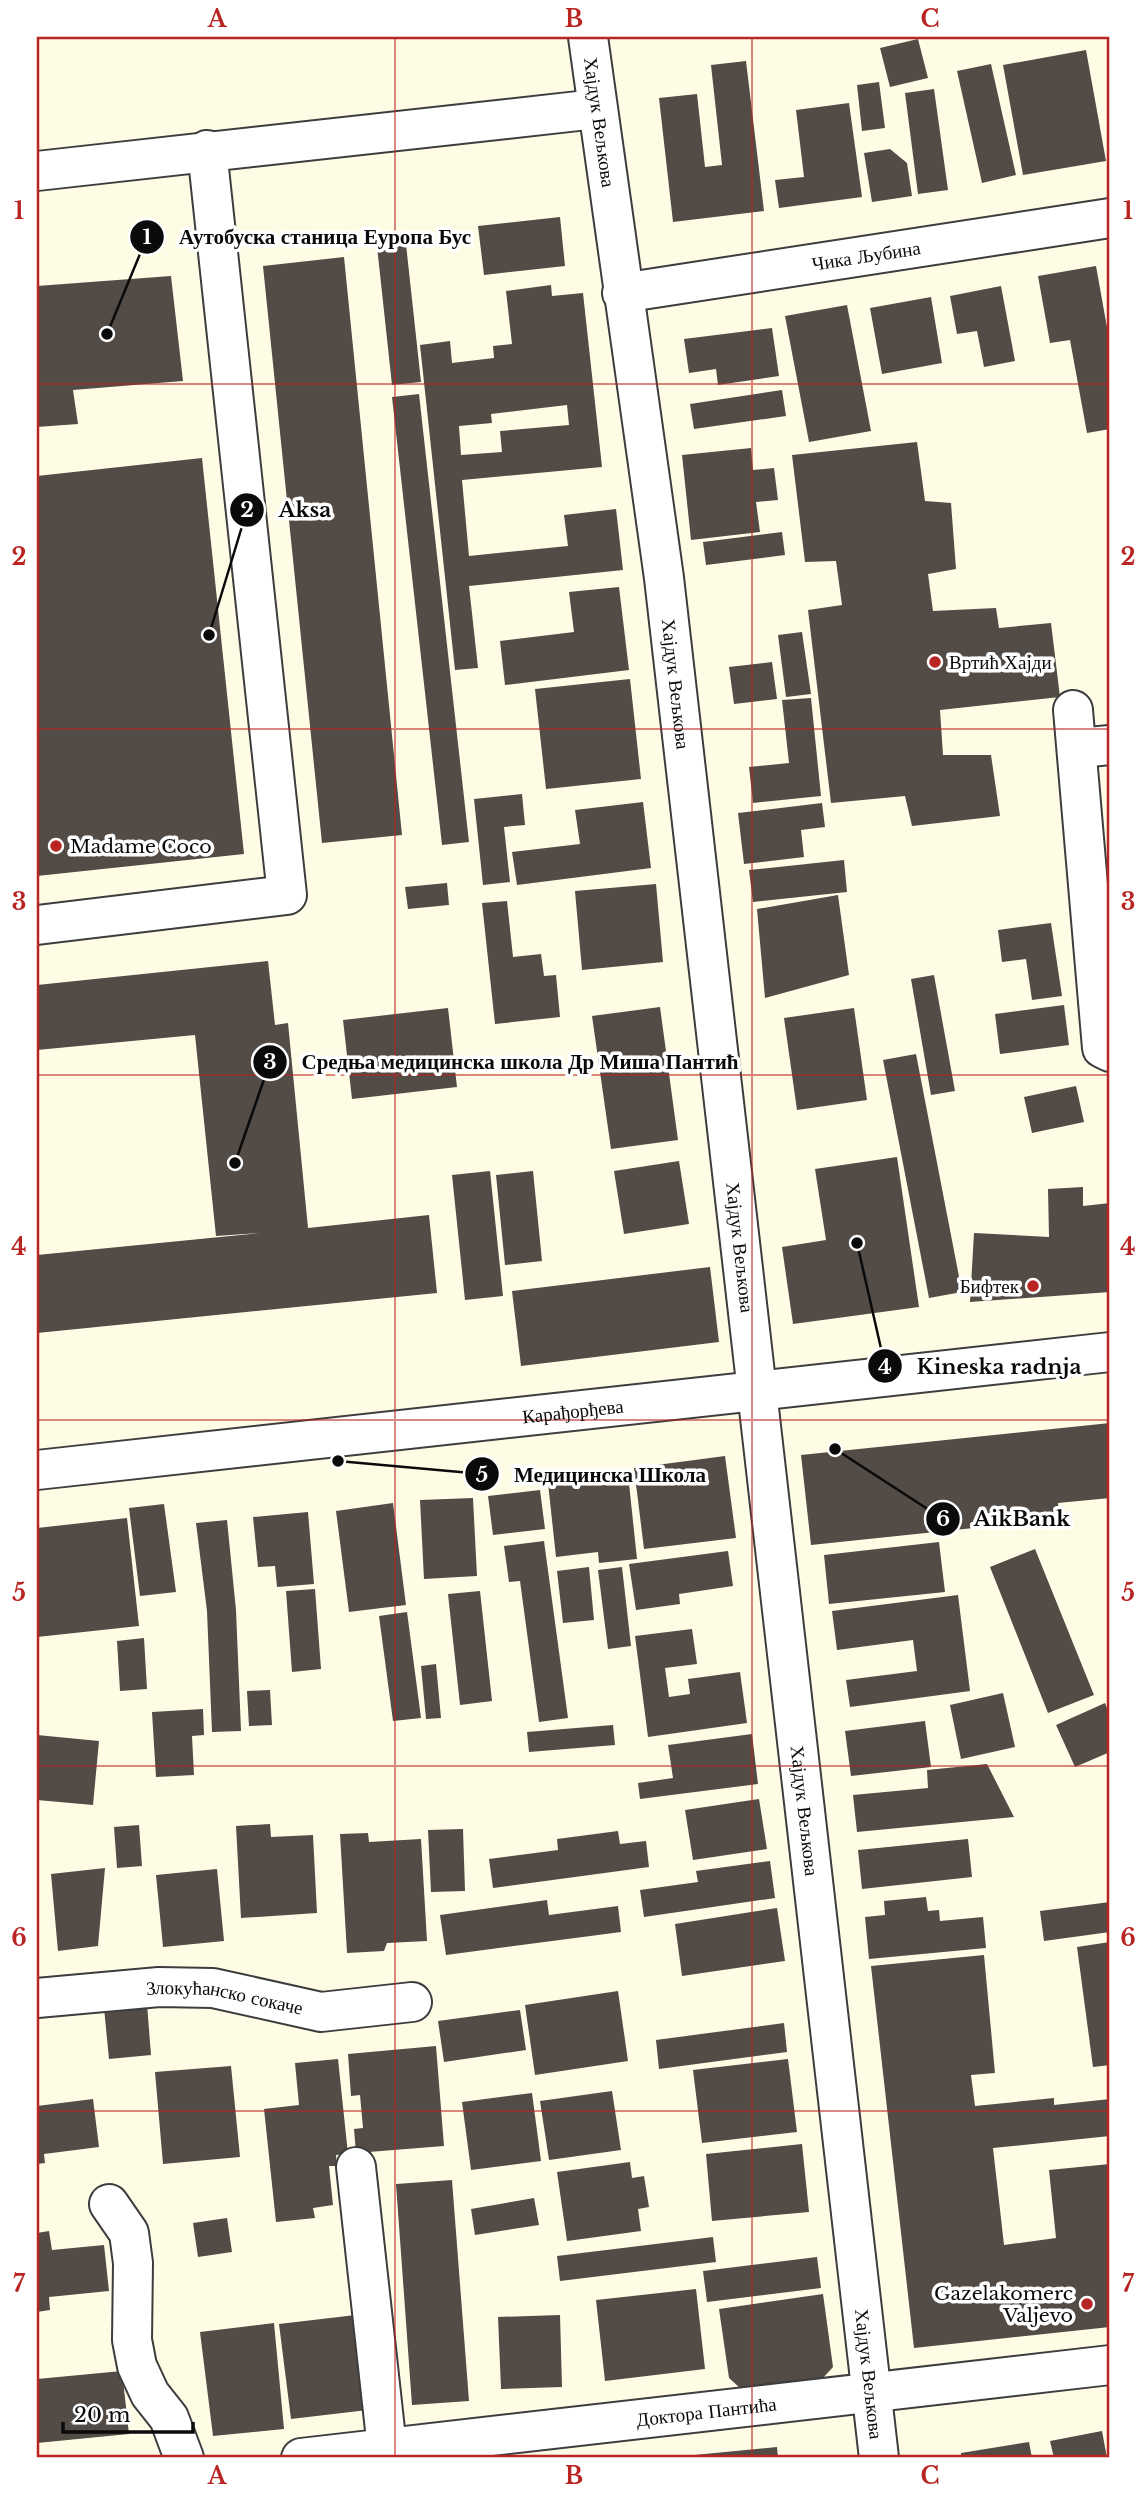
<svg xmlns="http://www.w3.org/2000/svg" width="1147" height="2495" viewBox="0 0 1147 2495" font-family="'Libre Baskerville',serif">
  <rect width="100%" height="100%" fill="#fffce6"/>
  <path fill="#524b46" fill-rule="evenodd" d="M918,39l10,39 -38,9 -10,-39z
    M1086,50l20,111 -83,14 -20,-110z
    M746,61l18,150 -91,11 -14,-124 38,-4 8,73 17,-2 -11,-100z
    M991,64l25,111 -34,8 -25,-112z
    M879,82l6,46 -23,3 -5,-46z
    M934,89l14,101 -30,4 -13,-101z
    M849,103l13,94 -83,11 -4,-28 29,-3 -8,-67z
    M890,149l17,14 5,33 -40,6 -8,-49z
    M560,217l5,49 -81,9 -6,-49z
    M405,235l16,147 -29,3 -16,-148z
    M344,257l58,578 -80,8 -59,-577z
    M1096,266l14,78v85l-23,4 -17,-93 -20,3 -12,-67z
    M171,276l12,105 -110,9 5,34 -41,3v-141z
    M551,285l1,11 31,-3 19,174 -140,13 7,76 99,-10 -4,-31 52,-6 7,61 -154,16 9,82 -23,2 -35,-325 30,-4 2,22 42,-5 -1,-12 19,-2 -6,-53zM567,405l2,20 -69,6 2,21 -41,3 -2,-29 33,-3 -1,-9z
    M1001,286l14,75 -31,6 -7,-36 -20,3 -7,-38z
    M931,297l11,66 -60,11 -12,-66z
    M847,305l24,126 -62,11 -24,-126z
    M772,328l7,48 -61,9 -2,-16 -27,4 -5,-34z
    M782,390l4,26 -92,13 -4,-25z
    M419,394l50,448 -27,3 -50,-448z
    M917,442l8,59 26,2 5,66 -28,5 5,37 63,-3 3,20 52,-5 9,74 -120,13 3,45h48l9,61 -88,10 -7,-30 -74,7 -23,-193 34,-5 -6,-44 -31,1 -13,-107z
    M751,448l2,22 21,-2 4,32 -22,2 4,30 -69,8 -9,-85z
    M202,458l42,396 -207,22v-400z
    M782,532l3,23 -79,10 -3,-23z
    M619,587l10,83 -124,15 -5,-44 74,-9 -5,-40z
    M802,632l9,62 -25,3 -8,-62z
    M772,662l5,37 -43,5 -5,-37z
    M630,679l11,100 -95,10 -11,-100z
    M811,698l10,98 -68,7 -4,-36 40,-4 -7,-63z
    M522,794l3,31 -21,2 6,55 -27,3 -9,-86z
    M643,802l8,66 -134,17 -5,-33 68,-8 -5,-34z
    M822,803l3,24 -24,3 3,27 -60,7 -6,-51z
    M844,860l3,32 -94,10 -4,-32z
    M447,883l2,22 -41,4 -3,-22z
    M656,884l7,78 -81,8 -7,-79z
    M838,895l11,80 -84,23 -8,-89z
    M507,901l6,56 28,-3 3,22 12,-1 4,42 -65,7 -13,-121z
    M1051,923l11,73 -30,4 -6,-41 -24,3 -4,-32z
    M268,961l7,64 13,-2 20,205 121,-13 8,78 -400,40v-78l224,-22 -45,3 -21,-201 -158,15v-65z
    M934,975l21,116 -24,4 -20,-116z
    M1064,1005l5,40 -69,9 -5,-40z
    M660,1007l18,133 -67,9 -19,-133z
    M448,1008l9,79 -105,12 -9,-79z
    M854,1008l13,92 -70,10 -13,-92z
    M916,1054l46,238 -33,6 -46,-238z
    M1076,1086l8,36 -52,11 -8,-36z
    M897,1157l22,150 -126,17 -11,-77 44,-7 -11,-71z
    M679,1161l10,63 -65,10 -10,-63z
    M490,1171l13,125 -38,4 -13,-125z
    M533,1171l9,90 -37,4 -9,-90z
    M1083,1187v19l27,-3v89l-140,10 4,-69 75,4 -1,-48z
    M710,1267l9,75 -198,24 -9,-75z
    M1110,1423v75l-52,5 2,16 -249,26 -10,-90z
    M725,1456l11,82 -92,11 -10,-81z
    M628,1474l9,85 -38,4 -1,-11 -42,5 -8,-74z
    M540,1490l5,39 -52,6 -5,-39z
    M473,1498l4,78 -53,3 -4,-79z
    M393,1503l13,102 -57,7 -13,-101z
    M164,1504l12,88 -36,4 -11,-88z
    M308,1512l6,72 -37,3 -2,-21 -17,1 -5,-50z
    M127,1518l12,108 -102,11v-109z
    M227,1520l9,90 5,121 -29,1 -5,-121 -11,-88z
    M544,1541l24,177 -29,4 -19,-141 -11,1 -5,-36z
    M939,1542l6,50 -116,12 -5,-49z
    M1035,1549l59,146 -46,18 -58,-146z
    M728,1551l5,35 -54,8 1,10 -44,6 -7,-46z
    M589,1567l5,53 -31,3 -6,-52z
    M622,1567l9,79 -23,3 -10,-79z
    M315,1589l6,80 -29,3 -6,-81z
    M480,1591l12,110 -32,4 -12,-111z
    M958,1595l12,96 -120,16 -4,-27 71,-9 -4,-31 -76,10 -5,-39z
    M407,1612l14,106 -28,3 -14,-105z
    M692,1629l5,35 -32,4 4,29 21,-3 -2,-15 52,-7 7,51 -99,14 -13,-101z
    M144,1638l3,51 -27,2 -3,-50z
    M436,1664l5,54 -15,1 -5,-53z
    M270,1690l2,35 -23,1 -2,-35z
    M1003,1693l12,54 -54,12 -11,-54z
    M1105,1703l5,13v36l-35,15 -19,-42z
    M203,1709l1,26 -12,1 2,39 -38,2 -4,-65z
    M925,1721l6,46 -80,9 -6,-45z
    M613,1725l2,20 -86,7 -2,-20z
    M752,1734l6,50 -118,15 -2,-16 35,-5 -5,-33z
    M37,1735l62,6 -6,64 -56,-5z
    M987,1764l27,53 -157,15 -4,-37 75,-7 -1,-18z
    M759,1799l8,50 -74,11 -8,-50z
    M270,1824l1,13 42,-2 4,78 -76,5 -5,-92z
    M139,1825l3,41 -25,2 -3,-41z
    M463,1829l2,62 -34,1 -3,-62z
    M618,1831l2,13 26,-3 3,26 -156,21 -4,-29 69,-9 -1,-11z
    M368,1833l1,9 52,-3 6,102 -40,2 -3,8 -37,2 -7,-119z
    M968,1839l4,38 -110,12 -4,-39z
    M770,1861l5,37 -131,19 -4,-27 58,-8 -2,-11z
    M105,1868l-7,78 -40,5 -7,-77z
    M217,1869l7,72 -61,6 -7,-72z
    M926,1897l2,14 11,-1 1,11 43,-4 3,31 -117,11 -4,-42 20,-2 -1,-14z
    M547,1900l2,15 69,-9 3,26 -175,23 -6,-40z
    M1110,1902v30l-66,9 -4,-30z
    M777,1908l8,53 -103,15 -7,-52z
    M1110,1942v123l-17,2 -16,-120z
    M984,1955l11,118 -24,2 4,31 79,-8v7l56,-6v37l-117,12 11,97 52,-7 -7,-68 61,-6v163l-196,21 -43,-382z
    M618,1991l10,70 -93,14 -10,-70z
    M147,2004l4,51 -42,4 -5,-51z
    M520,2010l6,40 -82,12 -6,-41z
    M784,2023l3,29 -128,17 -3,-29z
    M436,2046l8,100 -88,7 -2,-24 9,-1 -3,-33 -9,1 -3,-42z
    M338,2059l10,95 -12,1 1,11h-8l4,39 -20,3 2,10 -39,4 -12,-113 35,-4 -4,-42z
    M788,2059l9,73 -95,11 -9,-73z
    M231,2066l9,91 -77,7 -8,-92z
    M612,2091l9,59 -72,10 -9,-59z
    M532,2093l9,68 -70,9 -9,-68z
    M93,2099l6,48 -55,7 1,9 -8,1v-58z
    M802,2144l7,68 -97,9 -6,-67z
    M630,2162l2,16 12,-2 5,31 -11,2 3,22 -74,10 -10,-69z
    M452,2180l17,221 -57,4 -16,-221z
    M534,2198l5,27 -64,10 -4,-26z
    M227,2218l5,34 -34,5 -5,-34z
    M49,2231l3,19 52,-5 5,46 -60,6 1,13 -13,2v-79z
    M713,2237l3,25 -156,19 -3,-25z
    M817,2257l4,31 -114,14 -4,-31z
    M696,2289l9,80 -100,12 -9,-81z
    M823,2294l10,73 -11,12 -82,9 -11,-10 -10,-69z
    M364,2314l12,95 -85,10 -12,-95z
    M560,2315l2,72 -61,2 -3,-72z
    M274,2323l10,106 -71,7 -13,-104z
    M122,2371l7,63 -92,9v-64z
    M1102,2431l5,27h-53l-4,-17z
    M1029,2442l3,16h-71v-5z
    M777,2447l1,11h-94v-2z"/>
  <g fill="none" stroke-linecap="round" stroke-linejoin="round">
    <g stroke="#3d3d3d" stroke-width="42">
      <g id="minor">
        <path id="s1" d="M588,37l76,541 215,1880"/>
        <path d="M37,171l559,-62"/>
        <path id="s2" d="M622,293l488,-75"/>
        <path d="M1073,710l29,338 8,4"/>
        <path d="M1079,748l31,-3"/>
        <path d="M37,925l250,-30 -80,-745"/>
        <path id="s3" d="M37,1470l1073,-118"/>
        <path id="s4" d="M37,1998l122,-11 54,1 108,24 91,-10"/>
        <path d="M356,2167l31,281 4,10"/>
        <path d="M109,2204l20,29 4,30 -1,77 5,26 13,28 19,24 15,40"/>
        <path id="s5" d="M301,2458l809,-93"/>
      </g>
    </g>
    <use href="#minor" stroke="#fff" stroke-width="38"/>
  </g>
  <path fill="none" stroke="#b92522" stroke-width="2" stroke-opacity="0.55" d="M395,37v2421M752,37v2421M37,384h1073M37,729h1073M37,1075h1073M37,1420h1073M37,1766h1073M37,2111h1073"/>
  <g fill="#b92522" stroke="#fff" stroke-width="2.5">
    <circle cx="935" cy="662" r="7"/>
    <circle cx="56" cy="846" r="7"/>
    <circle cx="1033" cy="1286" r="7"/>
    <circle cx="1087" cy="2304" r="7"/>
  </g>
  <g text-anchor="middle" stroke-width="7" stroke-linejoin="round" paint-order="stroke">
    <g font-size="19" fill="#0a0a0a" stroke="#fff">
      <text dy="7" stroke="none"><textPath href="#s1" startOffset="86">Хајдук Вељкова</textPath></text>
      <text dy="7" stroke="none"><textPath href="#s2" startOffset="247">Чика Љубина</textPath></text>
      <text dy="7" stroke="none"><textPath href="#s1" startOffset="653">Хајдук Вељкова</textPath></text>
      <text dy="7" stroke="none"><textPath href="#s1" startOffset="1220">Хајдук Вељкова</textPath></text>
      <text dy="7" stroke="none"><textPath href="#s3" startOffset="539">Карађорђева</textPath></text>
      <text dy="7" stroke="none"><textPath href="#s1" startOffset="1787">Хајдук Вељкова</textPath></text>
      <text dy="7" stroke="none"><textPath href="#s4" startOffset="189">Злокућанско сокаче</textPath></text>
      <text dy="7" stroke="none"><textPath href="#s1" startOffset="2354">Хајдук Вељкова</textPath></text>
      <text dy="7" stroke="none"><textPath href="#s5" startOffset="408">Доктора Пантића</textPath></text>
    </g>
    <g font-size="19" fill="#0a0a0a" stroke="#fff" text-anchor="start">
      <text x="949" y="669">Вртић Хајди</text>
      <text x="70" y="853">Madame Coco</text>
      <text x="1019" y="1293" text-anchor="end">Бифтек</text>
      <text x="1073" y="2300" text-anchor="end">Gazelakomerc<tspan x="1073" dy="22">Valjevo</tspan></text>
    </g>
  </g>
  <path fill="none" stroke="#0a0a0a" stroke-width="2.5" d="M107 334L147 237M209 635L247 510M235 1163L270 1062M857 1243L885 1366M338 1461L482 1474M835 1449L943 1519"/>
  <g fill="#0a0a0a" stroke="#fff" stroke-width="2.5">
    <circle cx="107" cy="334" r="7"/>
    <circle cx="209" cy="635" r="7"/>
    <circle cx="235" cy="1163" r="7"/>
    <circle cx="857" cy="1243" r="7"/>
    <circle cx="338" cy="1461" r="7"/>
    <circle cx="835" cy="1449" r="7"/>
    <circle cx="147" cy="237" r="18"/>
    <circle cx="247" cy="510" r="18"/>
    <circle cx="270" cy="1062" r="18"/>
    <circle cx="885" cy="1366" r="18"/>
    <circle cx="482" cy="1474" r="18"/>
    <circle cx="943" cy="1519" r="18"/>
  </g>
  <g font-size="21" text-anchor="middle" font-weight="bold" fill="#fff">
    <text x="147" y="244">1</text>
    <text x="247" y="517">2</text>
    <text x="270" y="1069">3</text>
    <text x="885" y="1374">4</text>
    <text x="482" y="1482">5</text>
    <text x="943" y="1526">6</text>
  </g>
  <g font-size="21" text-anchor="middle" font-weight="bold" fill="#0a0a0a" stroke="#fff" stroke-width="7" stroke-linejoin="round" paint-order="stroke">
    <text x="325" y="244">Аутобуска станица Еуропа Бус</text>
    <text x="305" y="517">Aksa</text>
    <text x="520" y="1069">Средња медицинска школа Др Миша Пантић</text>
    <text x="999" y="1374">Kineska radnja</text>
    <text x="610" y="1482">Медицинска Школа</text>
    <text x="1022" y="1526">AikBank</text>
  </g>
  <rect width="1147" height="2495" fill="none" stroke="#ffffff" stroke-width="77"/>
  <path d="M63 2422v10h130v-10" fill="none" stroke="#0a0a0a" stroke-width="3.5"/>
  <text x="74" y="2422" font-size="21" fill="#0a0a0a" stroke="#ffffff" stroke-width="5" paint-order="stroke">20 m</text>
  <rect x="38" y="38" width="1070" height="2418" fill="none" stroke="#b92522" stroke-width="2.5"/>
  <g font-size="23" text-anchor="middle" font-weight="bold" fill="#b92522">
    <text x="217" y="27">A</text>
    <text x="574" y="27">B</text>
    <text x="930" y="27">C</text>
    <text x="19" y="219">1</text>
    <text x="1128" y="219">1</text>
    <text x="19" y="565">2</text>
    <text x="1128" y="565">2</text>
    <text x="19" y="910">3</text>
    <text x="1128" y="910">3</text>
    <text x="19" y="1255">4</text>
    <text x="1128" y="1255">4</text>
    <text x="19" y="1601">5</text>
    <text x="1128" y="1601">5</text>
    <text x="19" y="1946">6</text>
    <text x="1128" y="1946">6</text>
    <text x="19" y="2292">7</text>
    <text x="1128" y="2292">7</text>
    <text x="217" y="2484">A</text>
    <text x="574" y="2484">B</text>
    <text x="930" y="2484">C</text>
  </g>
</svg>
